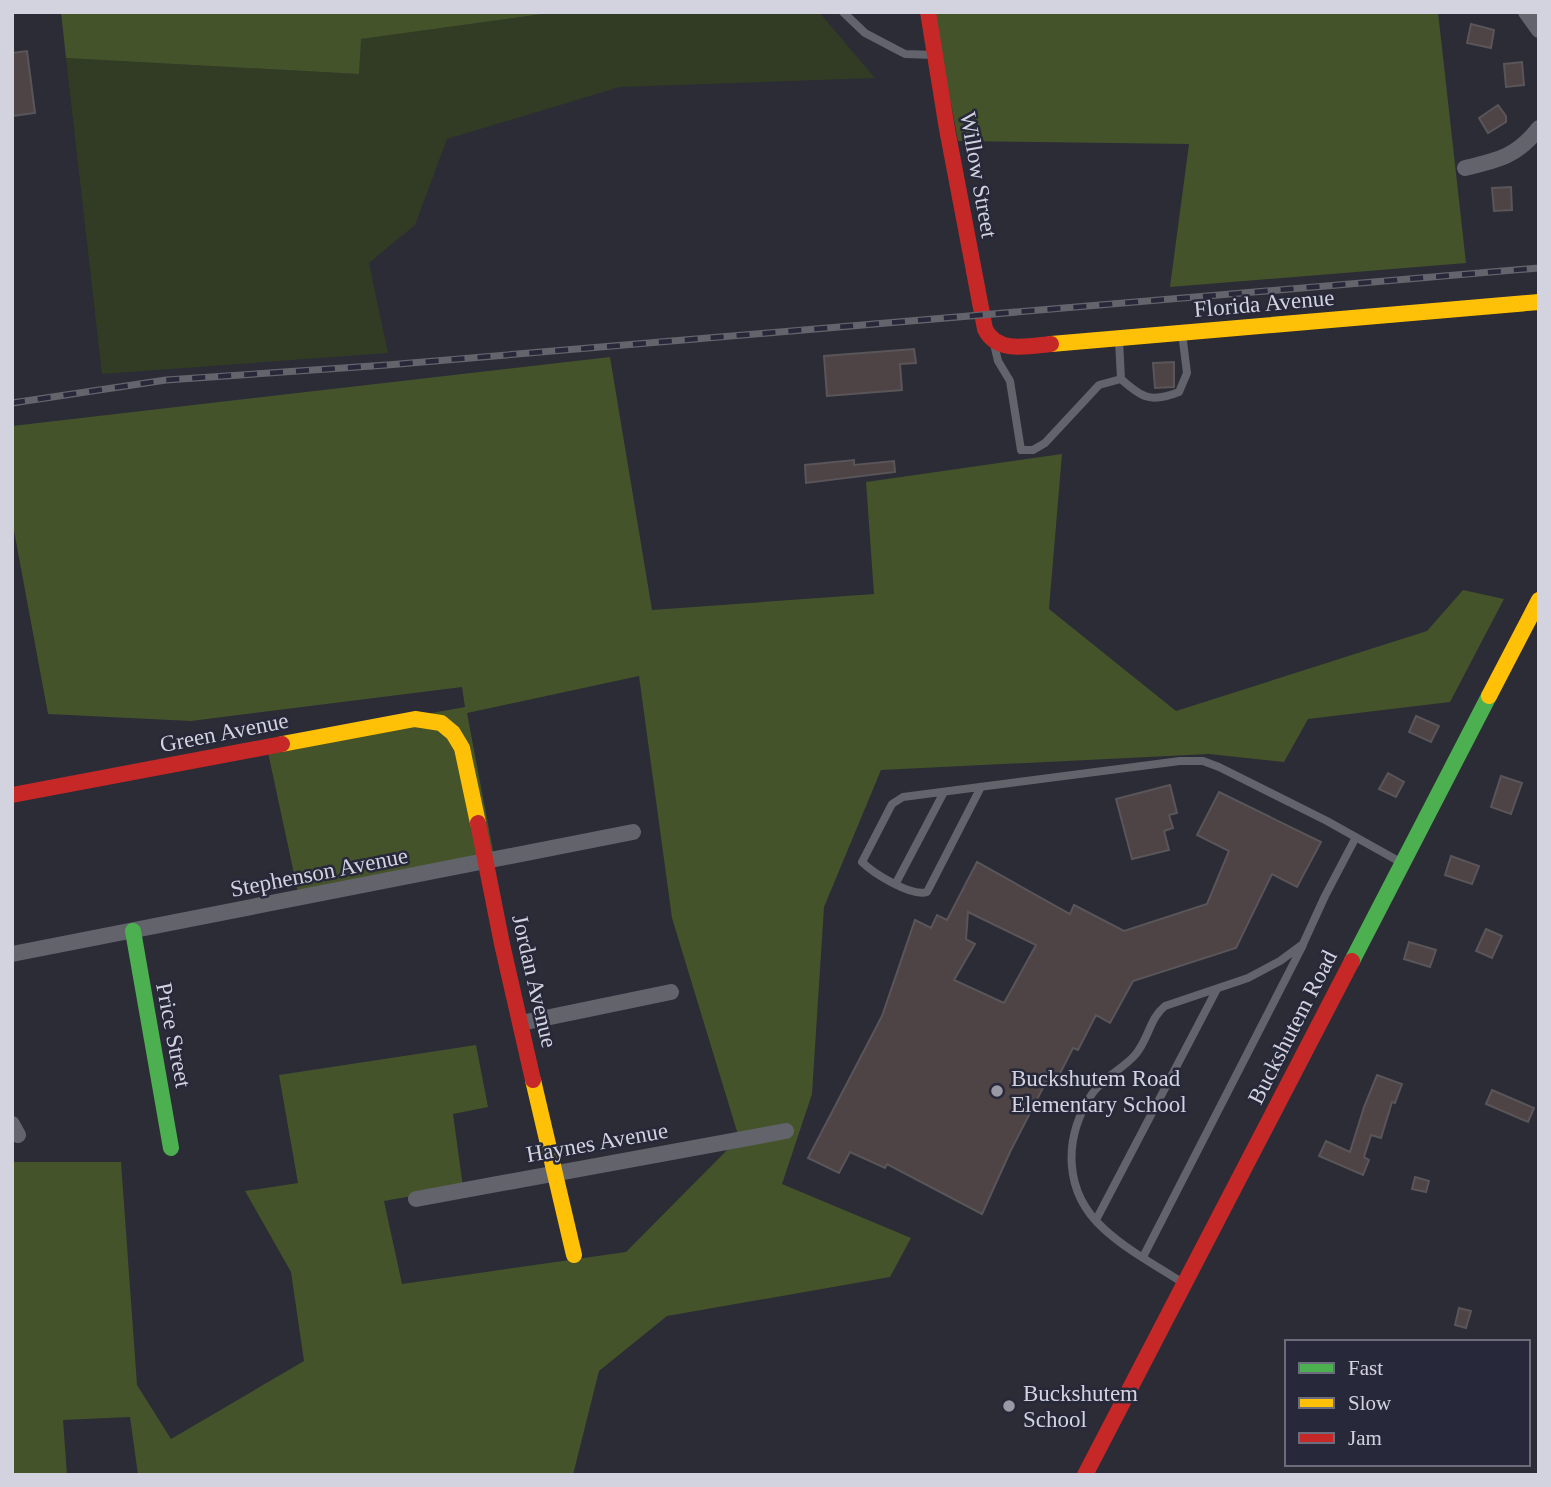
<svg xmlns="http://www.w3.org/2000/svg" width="1551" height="1487" viewBox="0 0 1551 1487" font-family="Georgia,serif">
  <rect width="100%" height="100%" fill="#2b2c36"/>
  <path fill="#323c24" d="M557,12h262l56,66 -255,9 -173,52 -32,86 -46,38 19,90 -286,21 -36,-316 293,16 1,-35z"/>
  <path fill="#44532a" d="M61,12h496l-196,27 -2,35 -293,-16z
    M934,12h504l28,251 -296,24 19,-143 -231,-3z
    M610,357l42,253 222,-16 -8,-112 196,-28 -13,155 127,102 251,-80 36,-41 41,9 -54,103 -142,17 -24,43 -75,-8 -328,16 -57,137 -12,187 -30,90 129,54 -21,39 -223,39 -68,55 -26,104h-435l-8,-58 -67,3 4,55h-55v-313h109l16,223 34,54 133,-78 -13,-89 -46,-81 53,-8 -19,-108 197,-30 12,62 -35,7 10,73 -79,14 18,83 224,-32 113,-114 -67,-220 -33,-242 -172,37 28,148 -196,36 -33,-154 199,-36 -3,-20 -271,34 -143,-7 -36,-194v-94z"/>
  <path fill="#4e4446" stroke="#595559" stroke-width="2" fill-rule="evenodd" d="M1471,24l23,6 -3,18 -24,-5z
    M27,51l8,62 -23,3v-63z
    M1522,62l2,23 -18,2 -2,-23z
    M1498,105l8,11v6l-18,11 -9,-15z
    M1511,187l1,23 -18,1 -2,-23z
    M914,349l2,14 -16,1 2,26 -75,6 -3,-40z
    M1174,362v25l-19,1 -2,-25z
    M854,460v5l40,-4 1,11 -89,11 -1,-18z
    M1416,716l23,10 -8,16 -22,-10z
    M1388,773l16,9 -8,15 -17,-8z
    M1501,776l21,7 -11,31 -20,-7z
    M1170,785l7,28 -8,2 4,13 -9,3 5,19 -37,9 -16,-60z
    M1219,792l102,50 -24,45 -25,-13 -36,74 -103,33 -23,42 -14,-8 -18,35 -5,-2 -18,35 -7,-5 -38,74 -28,62 -95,-50 -2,4 -35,-16 -11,21 -31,-15 74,-142 33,-96 16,8 6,-13 10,5 30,-58 93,52 4,-9 50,26 83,-27 22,-53 -32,-16zM968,912l68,33 -32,58 -50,-23 21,-36 -9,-5z
    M1451,856l28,10 -7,18 -27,-9z
    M1486,929l16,7 -10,22 -16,-7z
    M1409,942l27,8 -6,17 -26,-8z
    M1377,1075l25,9 -7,19 -3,-1 -11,36 -10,-3 -7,22 5,3 -6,15 -44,-19 7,-15 24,11 14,-45z
    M1492,1090l42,18 -6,14 -42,-18z
    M1415,1177l14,4 -3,11 -14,-3z
    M1459,1308l12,3 -5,17 -11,-3z"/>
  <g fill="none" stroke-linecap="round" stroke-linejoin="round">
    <path stroke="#62636b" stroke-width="8" d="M843,12l22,21 40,21 30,1
      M994,344l4,17 12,20 11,69h12l12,-7 54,-58 22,-6 -2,-39
      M1121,379c21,19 30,24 58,13l8,-19 -5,-40
      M981,787l-54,105c-16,5 -54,-19 -65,-30l30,-58 11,-7 277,-36h23l16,6 108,54 75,42
      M896,883l48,-91
      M1096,1220l121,-231
      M1143,1257l160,-312
      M1183,1283c-26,-17 -55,-32 -79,-54 -41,-37 -41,-91 -12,-135 10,-16 31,-25 43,-39 14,-16 14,-36 30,-49l83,-28 32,-17 23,-17 22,-48 31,-59"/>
    <path stroke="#62636b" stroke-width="16" d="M1526,12l13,18
      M1465,168c34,-8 52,-12 74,-40
      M12,954l621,-122
      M521,1023l150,-31
      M12,1124l6,11
      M416,1199l370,-68"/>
    <path stroke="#4caf50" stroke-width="16" d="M133,931l38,217
      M1352,961l137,-265"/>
    <path stroke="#ffc107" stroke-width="16" d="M1051,344l488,-42
      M1489,696l50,-96
      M282,744l133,-25 26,4 12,10 9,15 16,75
      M533,1080l41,175"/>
    <path stroke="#c62828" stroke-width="16" d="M928,12l19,117 38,200c12,25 44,17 66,15
      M12,795l270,-51
      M478,823l24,121 31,136
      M1085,1475l267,-514"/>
    <g stroke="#63646c" stroke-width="7">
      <path id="rail" d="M12,403l154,-23 221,-15 1152,-97"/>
    </g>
    <use href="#rail" stroke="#27293a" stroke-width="4.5" stroke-dasharray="13" stroke-linecap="butt"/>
  </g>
  <g fill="#9899a4" stroke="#27293a" stroke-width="2.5">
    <circle cx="997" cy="1091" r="7"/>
    <circle cx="1009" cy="1406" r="7"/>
  </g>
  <g text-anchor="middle" stroke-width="5" stroke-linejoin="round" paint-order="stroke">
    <g font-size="23" fill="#d2d3df" stroke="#27293a">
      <text transform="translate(979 175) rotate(80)" y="8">Willow Street</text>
      <text transform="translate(1264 303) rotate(-5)" y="8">Florida Avenue</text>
      <text transform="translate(224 732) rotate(-11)" y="8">Green Avenue</text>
      <text transform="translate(319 872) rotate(-11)" y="8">Stephenson Avenue</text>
      <text transform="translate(535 981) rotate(77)" y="8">Jordan Avenue</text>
      <text transform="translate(1292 1027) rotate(-63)" y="8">Buckshutem Road</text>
      <text transform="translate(174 1035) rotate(79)" y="8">Price Street</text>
      <text transform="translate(597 1142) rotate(-10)" y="8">Haynes Avenue</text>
    </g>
    <g font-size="23" fill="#d2d3df" stroke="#27293a" text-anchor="start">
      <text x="1011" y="1086">Buckshutem Road<tspan x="1011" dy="26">Elementary School</tspan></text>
      <text x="1023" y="1401">Buckshutem<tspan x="1023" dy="26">School</tspan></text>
    </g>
  </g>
  <rect width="1551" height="1487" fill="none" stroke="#d2d3df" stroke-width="28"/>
  <rect x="1285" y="1340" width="245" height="126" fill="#27293a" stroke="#6b6d7c" stroke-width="2"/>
  <rect x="1299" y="1363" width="35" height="10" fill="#4caf50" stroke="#6b6d7c" stroke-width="2"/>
  <text x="1348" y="1375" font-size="21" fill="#d2d3df">Fast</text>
  <rect x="1299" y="1398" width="35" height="10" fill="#ffc107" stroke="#6b6d7c" stroke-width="2"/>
  <text x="1348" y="1410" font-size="21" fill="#d2d3df">Slow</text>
  <rect x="1299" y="1433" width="35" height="10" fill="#c62828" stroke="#6b6d7c" stroke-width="2"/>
  <text x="1348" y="1445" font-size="21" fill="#d2d3df">Jam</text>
</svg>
